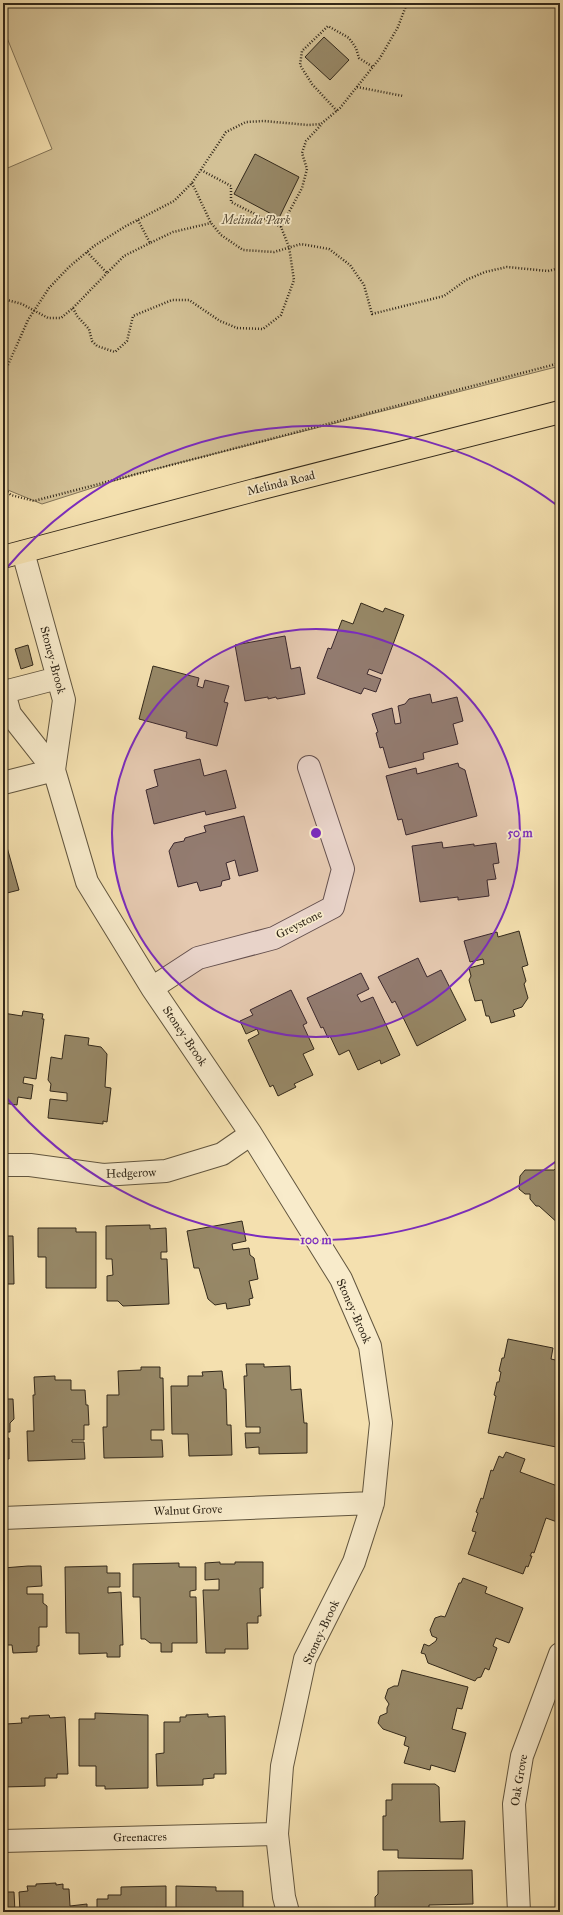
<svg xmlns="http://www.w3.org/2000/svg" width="563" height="1915" viewBox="0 0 563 1915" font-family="'IM FELL Great Primer',serif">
  <rect width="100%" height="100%" fill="#f4e0af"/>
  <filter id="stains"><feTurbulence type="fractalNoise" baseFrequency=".005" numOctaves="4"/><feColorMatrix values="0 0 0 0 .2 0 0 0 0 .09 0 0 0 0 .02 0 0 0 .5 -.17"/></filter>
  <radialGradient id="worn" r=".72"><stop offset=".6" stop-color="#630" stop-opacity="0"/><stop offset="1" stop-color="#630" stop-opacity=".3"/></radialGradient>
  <path fill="#d3c196" stroke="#827458" d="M3,3h557v363l-421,107 -97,31 -39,-16v-318l49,-21 -49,-121z"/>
  <path fill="#978867" stroke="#32281a" d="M324,37l25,23 -19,20 -25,-23z
    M255,154l44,23 -20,41 -45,-24z
    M361,603l22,9 2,-4 19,7 -22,59 -13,-5 -2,5 14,5 -5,13 -12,-4 -3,6 -44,-16 11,-30 3,1 11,-29 11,4z
    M285,636l6,33 9,-2 5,27 -28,5 -1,-2 -8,2v-2l-23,4 -10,-56z
    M28,645l5,20 -12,4 -6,-20z
    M153,666l46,12 -2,8 6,2 2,-8 24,6 -5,16 4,1 -11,43 -31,-8 1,-6 -48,-13z
    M430,694l2,9 25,-6 6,24 -10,3 5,20 -35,9 1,6 -35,9 -6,-21 -3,1 -4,-15 2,-1 -6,-18 20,-6 3,16 6,-1 -3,-17 7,-2 4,-5z
    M200,759l4,17 22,-6 10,38 -30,7 -1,-4 -51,13 -8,-34 12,-4 -4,-16z
    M458,763l1,4 6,3 12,46 -71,19 -4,-16 -4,1 -12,-44 30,-8 1,6z
    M244,816l14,55 -19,5 -4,-16 -9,3 4,16 -8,2 -1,5 -21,5 -3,-9 -19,5 -9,-36 5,-8 10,-2 1,-3 21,-6 -2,-6z
    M3,833l16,57 -16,4z
    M442,842l1,6 31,-4v2l22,-3 3,20 -6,1 3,15 -9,1 2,16 -31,4v-3l-38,5 -8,-56z
    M519,931l9,34 -6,2 4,14 -2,3 4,14 -6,9 -9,3 2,6 -24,7 -2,-7h-3l-4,-16 -7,1 -6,-21 2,-4 -2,-8 15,-4 -1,-5 -13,3 -6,-21 33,-9 1,5z
    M418,958l9,19 14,-7 25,50 -49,26 -22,-45 -3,2 -14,-26z
    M361,973l8,16 -12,6 4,7 12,-5 27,58 -19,9 -1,-4 -22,10 -9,-20 -10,5 -9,-19 -2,2 -5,-11 -2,1 -14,-30z
    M291,990l16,33 -4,2 11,24 -11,5 10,21 -19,9 2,3 -18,9 -5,-11 -3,2 -22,-47 11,-6 -2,-5 -11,5 -6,-13 13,-6 -3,-5z
    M23,1011l20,3 -1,5h2l-8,60 -12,-2 -1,6 10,2 -2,14 -13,-2 -1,8 -14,-2v-90l19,3z
    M65,1035l24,3 -1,7 13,2 6,7 -2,33 6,1 -4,34 -4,-1v3l-55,-6 2,-19 17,2v-8l-17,-2 1,-7 -3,-4 3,-23 11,2z
    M560,1164v61l-21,-19h-3l-6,-7v-5h-5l-6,-5 1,-13 5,-6h29z
    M242,1221l4,20 -14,3 1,6 16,-2 1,7 4,3 4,21 -9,2 4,17 -4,1 1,6 -23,4 -1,-6 -11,2 -7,-6 -9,-31h-5l-7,-37z
    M150,1225v4l16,-1 1,24h-6v7h6l2,45 -46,2 -5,-5h-11v-25l6,-1 -1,-16h-6v-33z
    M38,1228h38v4h20v56h-50v-31h-8z
    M3,1236h10l1,48h-11z
    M508,1339l45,9 -2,11 9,2v69l-4,17 -68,-14 8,-37 -2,-1 3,-13h2l2,-10 -2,-1 3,-13h2z
    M246,1364h18v3l26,-1 1,24 10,-1 3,34h3v30l-48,1v-7l-13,1 -1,-15h15v-6h-14l-2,-51h3z
    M141,1367h19v11h3l1,52h-13v10h11l1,17 -59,1 -1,-31h4v-32h12l-1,-24 23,-1z
    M222,1371l2,18h2l1,36h4l1,30 -43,1 -1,-22h-16l-1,-48h17v-10h15l-1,-4z
    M3,1374v6h2v19h8l1,20 -4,4v9h-7z
    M55,1376v4h16v10h14l1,15h2l1,20h-5v15h-12v2h12l1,17 -57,2 -1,-30h7l-1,-36h2l-1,-18z
    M3,1438h6v21h-6z
    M506,1452l19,7 -5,13 40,15v36l-14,-5 -12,35 -2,-1 -2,4h2l-4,11 -2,-1 -3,8 -55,-20 8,-22 -4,-1 6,-18 -2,-1 5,-14 2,1 8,-29 2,1 6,-15 4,2z
    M220,1562v2h15v-2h28v26h-3l1,28h-3v7h-11l1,26h-23v4h-19l-3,-63h16v-11l-14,1v-17z
    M179,1563v4h17v23l-6,1v6h6l1,46h-25v9h-11v-9h-11l-5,-4h-4l-1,-42h-7v-33z
    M28,1566h13l1,20 -15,1v7h16v9l4,3v21h-8v19h-2v6l-24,1 -1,-8h-9v-77z
    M107,1566v7h13v14h-12v6l13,-1 2,53h-3v12h-13v-4l-28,1v-21h-13l-1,-66z
    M463,1578l24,9 -2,6 38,15 -14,35 -13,-5 -3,8 4,2 -8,22 -4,-2 -4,9 -4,1 -2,3 -47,-18 -3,-9 -4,-1 3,-9 5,2 7,-5 1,-3 -5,-2 -2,-6 5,-12 6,-2 4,1 14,-34h2z
    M402,1670l66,17 -6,22 -5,-1 -5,21 14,4 -11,39 -24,-7 -1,5 -26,-7 5,-16 -5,-2 2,-8 -23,-8 -5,-6 2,-7 7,-3v-5l2,-4 -4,-6 3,-9 6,-3h4z
    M95,1713l53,2v73l-43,1v-3h-9v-20h-17v-47h16z
    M208,1714v3l17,-1 1,58h-12v4l-11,1v6l-46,1 -1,-32 8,-1v-31h16v-5h6v-2z
    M49,1715l1,3 15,-1 3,57h-11v4h-12v8l-42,1v-32h4l-1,-31 16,-1 -1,-5h8v-2z
    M392,1784h43l4,3 1,35 25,-1 -2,38 -65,-1v-8h-15v-34h3v-16h6z
    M472,1870l1,34 -44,1v7h-54v-15l3,-3v-23z
    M56,1883v2l7,-1v5h6l1,17 17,-2v8h-67l-1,-20 9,-1 -1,-5h9v-2z
    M166,1886v26h-69v-13h11v-4h13v-8z
    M176,1886l40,1v4h27v21h-67z
    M3,1892h11l1,20h-12z"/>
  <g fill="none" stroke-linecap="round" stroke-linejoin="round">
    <g stroke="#62563f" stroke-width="24">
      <path id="minor" d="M23,552l41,148 -10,70
        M3,689l7,25 44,56 33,112 65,106 99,146 90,145 29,67 11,77 -8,80 -19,59 -49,97 -23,107 -5,68 7,63 4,15
        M4,692l54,-14
        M3,783l51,-13
        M152,988l46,-30 76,-20 59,-31 10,-38 -34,-102
        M3,1165h27l73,10 63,-4 56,-17 29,-20
        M3,1518l370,-15
        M3,1841l274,-7
        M519,1912l-5,-108 8,-48 38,-102"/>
    </g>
    <g stroke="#32281a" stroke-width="24">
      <path id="major" d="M3,557l248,-66 309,-79"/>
    </g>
    <path stroke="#32281a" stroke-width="2.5" stroke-dasharray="1 2" stroke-linecap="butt" d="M357,87l46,9
      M337,111l-25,-27 -12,-19 2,-14 26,-25 21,12 7,10 3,10 14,9
      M201,170l30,16v16l50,25
      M192,183l19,40 10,12 22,15 31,2 27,-8 28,5 21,16 14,20 8,29 72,-18 22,-16 19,-8 22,-5 41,4 12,-3
      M138,220l12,23 23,-11 38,-9
      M87,252l20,21 17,-17 26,-13
      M3,299l19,5 26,14h13l12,-10 34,-35
      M73,308l4,8 12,13 3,12 5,5 18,6 12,-11 6,-25 39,-16h17l31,21 17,7 26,1 18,-14 13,-35 -5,-33 -8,-20 21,-39 5,-19 -5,-16 4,-12 15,-16
      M3,376l25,-56 21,-32 20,-21 25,-21 32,-20 48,-25 18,-18 34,-51 20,-10 18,-1 44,4 13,-1 19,-16 40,-50 18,-31 9,-24
      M3,488l8,7 23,6 526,-138"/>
    <use href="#minor" stroke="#f8ebcb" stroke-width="22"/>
    <use href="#major" stroke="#f4e0af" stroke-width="22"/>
  </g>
  <circle cx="316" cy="833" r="204" fill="#7b2cbf" fill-opacity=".12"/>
  <g fill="none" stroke="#7b2cbf" stroke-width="2">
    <circle cx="316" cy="833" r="204"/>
    <path d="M558 1160A407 407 0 0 1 4 1095M4 571A407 407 0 0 1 558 506"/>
  </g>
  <g text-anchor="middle" stroke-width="3.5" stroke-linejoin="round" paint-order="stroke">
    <g font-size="12" font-style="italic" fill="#5a4e39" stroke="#f8ebcb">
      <text x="256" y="224">Melinda Park</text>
    </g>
    <g font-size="12" fill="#32281a" stroke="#f8ebcb">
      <text transform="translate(281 483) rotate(-14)" y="4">Melinda Road</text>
      <text transform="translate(53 660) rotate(75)" y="4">Stoney-Brook</text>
      <text transform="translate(299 924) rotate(-27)" y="4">Greystone</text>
      <text transform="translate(185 1036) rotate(56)" y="4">Stoney-Brook</text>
      <text transform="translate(131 1173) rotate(-2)" y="4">Hedgerow</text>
      <text transform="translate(354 1311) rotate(66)" y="4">Stoney-Brook</text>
      <text transform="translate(188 1510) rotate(-2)" y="4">Walnut Grove</text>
      <text transform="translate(321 1632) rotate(-65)" y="4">Stoney-Brook</text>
      <text transform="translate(519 1780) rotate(-80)" y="4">Oak Grove</text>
      <text transform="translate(140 1837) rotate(-1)" y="4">Greenacres</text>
    </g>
  </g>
  <circle cx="316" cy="833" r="6" fill="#7b2cbf" stroke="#f8ebcb" stroke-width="2"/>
  <g font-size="12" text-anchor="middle" font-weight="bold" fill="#7b2cbf" stroke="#f8ebcb" stroke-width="3.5" stroke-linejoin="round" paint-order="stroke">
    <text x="520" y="837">50 m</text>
    <text x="316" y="1244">100 m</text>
  </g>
  <rect width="563" height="1915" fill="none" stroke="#f4e0af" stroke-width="16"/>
  <rect x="4" y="4" width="555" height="1907" fill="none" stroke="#32281a" stroke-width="2"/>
  <rect x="8" y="8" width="547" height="1899" fill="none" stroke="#32281a"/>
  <rect width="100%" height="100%" filter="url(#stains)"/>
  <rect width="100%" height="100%" fill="url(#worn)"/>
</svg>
